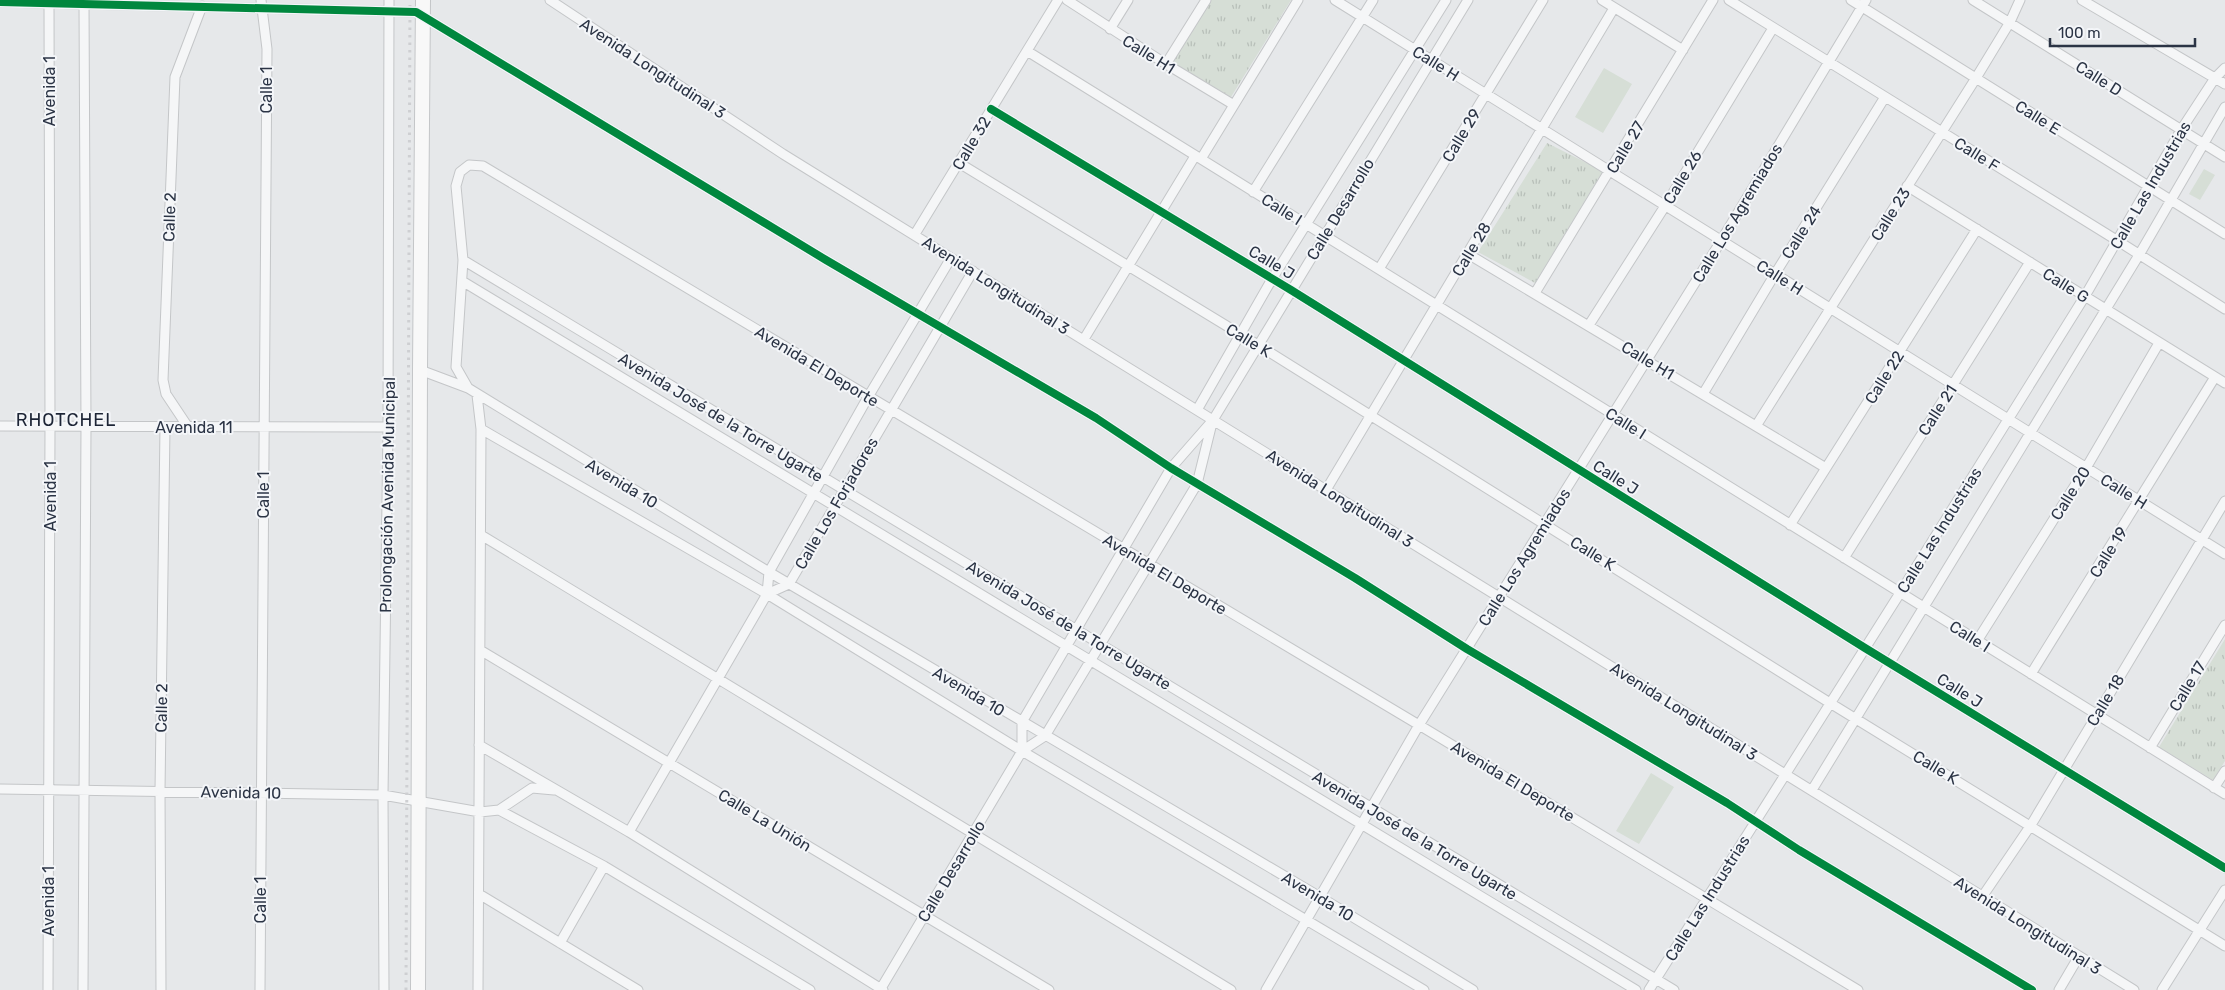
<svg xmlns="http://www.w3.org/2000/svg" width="2225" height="990" viewBox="0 0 2225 990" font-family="Rubik,sans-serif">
  <defs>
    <pattern id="park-tufts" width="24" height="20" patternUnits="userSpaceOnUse" patternTransform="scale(1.25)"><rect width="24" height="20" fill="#d6ded6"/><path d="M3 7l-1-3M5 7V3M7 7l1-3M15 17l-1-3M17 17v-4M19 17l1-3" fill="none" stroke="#b8bfb9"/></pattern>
  </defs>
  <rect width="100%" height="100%" fill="#e6e8ea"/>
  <path fill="#d6ded6" d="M1604,68l28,16 -29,49 -28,-16z
    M2204,169l11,6 -15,25 -11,-6z
    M1651,773l23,14 -35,57 -23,-13z"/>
  <path fill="url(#park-tufts)" d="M1210,0h81l-60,97 -59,-35z
    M1547,143l56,28 -68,112 -57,-31z
    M2225,639v122l-12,19 -54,-33z"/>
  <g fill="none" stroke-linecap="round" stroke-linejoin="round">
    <g stroke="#c4c6c8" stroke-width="11">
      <path id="minor" d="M550,0l233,154 1351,836
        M1067,0l99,64 68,41
        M1335,0l890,554
        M1602,0l81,50
        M1729,0l389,241 107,68
        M1851,0l374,234
        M1973,0l252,157
        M2082,0l143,84
        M0,2l416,10 410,248 270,158 75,50 184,110 112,71 260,154 72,47 233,140
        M1110,29l18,-29
        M1027,51l1198,743
        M1166,64l40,-64
        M991,109l300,181 574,358 360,220
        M1201,159l97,-159
        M959,163l299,182 572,358 395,243
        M1907,186l318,197
        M1253,192l120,-192
        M915,234l143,-234
        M1468,254l358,214
        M463,260l1211,730
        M1379,269l164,-269
        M462,281l1174,709
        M1535,293l178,-293
        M1589,325l76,-119 108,-178
        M1084,339l111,-183
        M420,370l48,18 301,184 551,325 153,93
        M468,388l-12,-21 7,-107 -7,-74 4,-14 9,-7 14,1 936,559 439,265
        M1703,394l72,-120 110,-177
        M477,395l4,34 -3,561
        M1197,410l75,-131 174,-279
        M0,426l388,1
        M1756,426l220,-348 34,-56 10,-22
        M188,427l-22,-33 -3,-14 12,-303 27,-71
        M481,429l286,165 255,157 402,239
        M1326,490l288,-482
        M1790,525l187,-296
        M481,535l750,455
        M1844,558l186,-296
        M767,594l22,-10 184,-313
        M1977,641l109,-173 73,-125
        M480,650l569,340
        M2031,674l184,-297
        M479,745l150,87 254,158
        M2150,748l75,-123
        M1022,751v-29l149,-254 42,-48 255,-420
        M2214,788l11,-17
        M0,789l383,6 97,17 19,-2 105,56 206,124
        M1812,790l327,-535 86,-148
        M499,810l33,-22 22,2
        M629,832l138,-238 2,-22 99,-175 83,-139
        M479,894l159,96
        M1982,897l49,-72 194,-324
        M560,943l44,-77
        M48,990l2,-564 -1,-423
        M83,990l3,-564 -2,-423
        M161,990l-1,-199 5,-364
        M260,990l7,-941 -6,-49
        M384,990l-1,-195 5,-368 1,-427
        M880,990l142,-239 23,-15 152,-252 15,-61
        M1266,990l153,-265 302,-484 145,-241
        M1649,990l251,-397 185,-297 96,-166 34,-52 10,-10
        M2059,990l20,-34
        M2162,990l63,-100"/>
    </g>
    <g stroke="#c4c6c8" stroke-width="16">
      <path id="secondary" d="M418,990l2,-620 3,-370"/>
    </g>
    <use href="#minor" stroke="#f5f6f7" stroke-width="9"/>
    <use href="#secondary" stroke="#f8f8f8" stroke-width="14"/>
    <path stroke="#cecfd2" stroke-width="3" stroke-dasharray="2.5 5" stroke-linecap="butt" d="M406,990l4,-990"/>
    <g stroke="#f4f6f9" stroke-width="11">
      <path id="cycleway" d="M0,2l416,10 410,248 270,158 75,50 184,110 112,71 260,154 72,47 233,140
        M991,109l300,181 574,358 360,220"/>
    </g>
    <use href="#cycleway" stroke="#00873e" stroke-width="8"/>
  </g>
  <g text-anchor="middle" stroke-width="4" stroke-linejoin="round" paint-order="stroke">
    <g font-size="16" fill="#2b3445" stroke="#f4f6f9">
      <text transform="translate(1149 54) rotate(32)" y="6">Calle H1</text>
      <text transform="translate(1436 63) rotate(32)" y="6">Calle H</text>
      <text transform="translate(653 68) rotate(33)" y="6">Avenida Longitudinal 3</text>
      <text transform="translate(2099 78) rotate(32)" y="6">Calle D</text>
      <text transform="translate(266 90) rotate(-90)" y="6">Calle 1</text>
      <text transform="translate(49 91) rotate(-90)" y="6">Avenida 1</text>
      <text transform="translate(2038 117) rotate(32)" y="6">Calle E</text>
      <text transform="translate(1461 135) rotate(-59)" y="6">Calle 29</text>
      <text transform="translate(971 143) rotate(-59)" y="6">Calle 32</text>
      <text transform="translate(1625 147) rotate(-59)" y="6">Calle 27</text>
      <text transform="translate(1977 154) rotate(32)" y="6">Calle F</text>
      <text transform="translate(1682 177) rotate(-59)" y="6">Calle 26</text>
      <text transform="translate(2150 185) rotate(-60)" y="6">Calle Las Industrias</text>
      <text transform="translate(1282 209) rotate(32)" y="6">Calle I</text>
      <text transform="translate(1340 209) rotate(-59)" y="6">Calle Desarrollo</text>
      <text transform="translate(1737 213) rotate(-59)" y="6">Calle Los Agremiados</text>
      <text transform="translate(1890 214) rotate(-58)" y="6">Calle 23</text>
      <text transform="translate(169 217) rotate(-88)" y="6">Calle 2</text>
      <text transform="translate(1801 232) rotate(-58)" y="6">Calle 24</text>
      <text transform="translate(1471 249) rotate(-59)" y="6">Calle 28</text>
      <text transform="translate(1272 262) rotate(31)" y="6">Calle J</text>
      <text transform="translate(1780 277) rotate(32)" y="6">Calle H</text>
      <text transform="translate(996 285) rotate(32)" y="6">Avenida Longitudinal 3</text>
      <text transform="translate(2066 285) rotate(32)" y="6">Calle G</text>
      <text transform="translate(1249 340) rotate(31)" y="6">Calle K</text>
      <text transform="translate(1648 360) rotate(31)" y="6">Calle H1</text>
      <text transform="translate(817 366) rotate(31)" y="6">Avenida El Deporte</text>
      <text transform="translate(1884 377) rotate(-58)" y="6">Calle 22</text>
      <text transform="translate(1937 410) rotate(-57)" y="6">Calle 21</text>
      <text transform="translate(721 417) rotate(31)" y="6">Avenida José de la Torre Ugarte</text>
      <text transform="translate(1626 423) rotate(32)" y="6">Calle I</text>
      <text x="194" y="433">Avenida 11</text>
      <text transform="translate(1616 477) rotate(32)" y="6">Calle J</text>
      <text transform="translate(622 483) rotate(31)" y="6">Avenida 10</text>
      <text transform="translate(2124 491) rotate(32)" y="6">Calle H</text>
      <text transform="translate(2070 493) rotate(-58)" y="6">Calle 20</text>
      <text transform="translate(263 495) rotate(-90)" y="6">Calle 1</text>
      <text transform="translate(387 495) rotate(-89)" y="6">Prolongación Avenida Municipal</text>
      <text transform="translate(50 496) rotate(-90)" y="6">Avenida 1</text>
      <text transform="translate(1340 498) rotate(32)" y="6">Avenida Longitudinal 3</text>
      <text transform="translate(836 503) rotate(-60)" y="6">Calle Los Forjadores</text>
      <text transform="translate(1939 530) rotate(-58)" y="6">Calle Las Industrias</text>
      <text transform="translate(2108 552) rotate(-58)" y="6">Calle 19</text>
      <text transform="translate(1593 553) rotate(32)" y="6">Calle K</text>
      <text transform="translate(1524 557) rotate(-58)" y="6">Calle Los Agremiados</text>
      <text transform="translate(1165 574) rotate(31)" y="6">Avenida El Deporte</text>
      <text transform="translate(1069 625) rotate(31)" y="6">Avenida José de la Torre Ugarte</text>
      <text transform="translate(1970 636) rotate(32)" y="6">Calle I</text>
      <text transform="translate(2187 686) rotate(-59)" y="6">Calle 17</text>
      <text transform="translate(1960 690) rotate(32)" y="6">Calle J</text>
      <text transform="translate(969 691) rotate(31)" y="6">Avenida 10</text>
      <text transform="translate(2105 700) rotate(-59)" y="6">Calle 18</text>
      <text transform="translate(161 708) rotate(-89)" y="6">Calle 2</text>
      <text transform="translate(1684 711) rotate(32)" y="6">Avenida Longitudinal 3</text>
      <text transform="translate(1936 767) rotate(31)" y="6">Calle K</text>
      <text transform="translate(1513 781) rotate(31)" y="6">Avenida El Deporte</text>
      <text transform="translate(241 792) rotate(1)" y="6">Avenida 10</text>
      <text transform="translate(765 820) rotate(31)" y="6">Calle La Unión</text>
      <text transform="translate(1415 835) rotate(31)" y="6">Avenida José de la Torre Ugarte</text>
      <text transform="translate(951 871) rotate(-59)" y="6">Calle Desarrollo</text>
      <text transform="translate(1318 896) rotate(31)" y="6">Avenida 10</text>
      <text transform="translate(1707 898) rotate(-58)" y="6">Calle Las Industrias</text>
      <text transform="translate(260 900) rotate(-90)" y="6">Calle 1</text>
      <text transform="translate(48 901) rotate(-90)" y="6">Avenida 1</text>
      <text transform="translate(2028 925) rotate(32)" y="6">Avenida Longitudinal 3</text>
    </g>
    <g font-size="18" letter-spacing="1" fill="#1d2536" stroke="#f4f6f9">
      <text x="66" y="426">RHOTCHEL</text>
    </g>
  </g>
  <path d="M2050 38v8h145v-8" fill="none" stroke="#2b3445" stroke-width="2.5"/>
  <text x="2058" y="38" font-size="15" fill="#2b3445" stroke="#f4f6f9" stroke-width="4" paint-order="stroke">100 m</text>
</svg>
